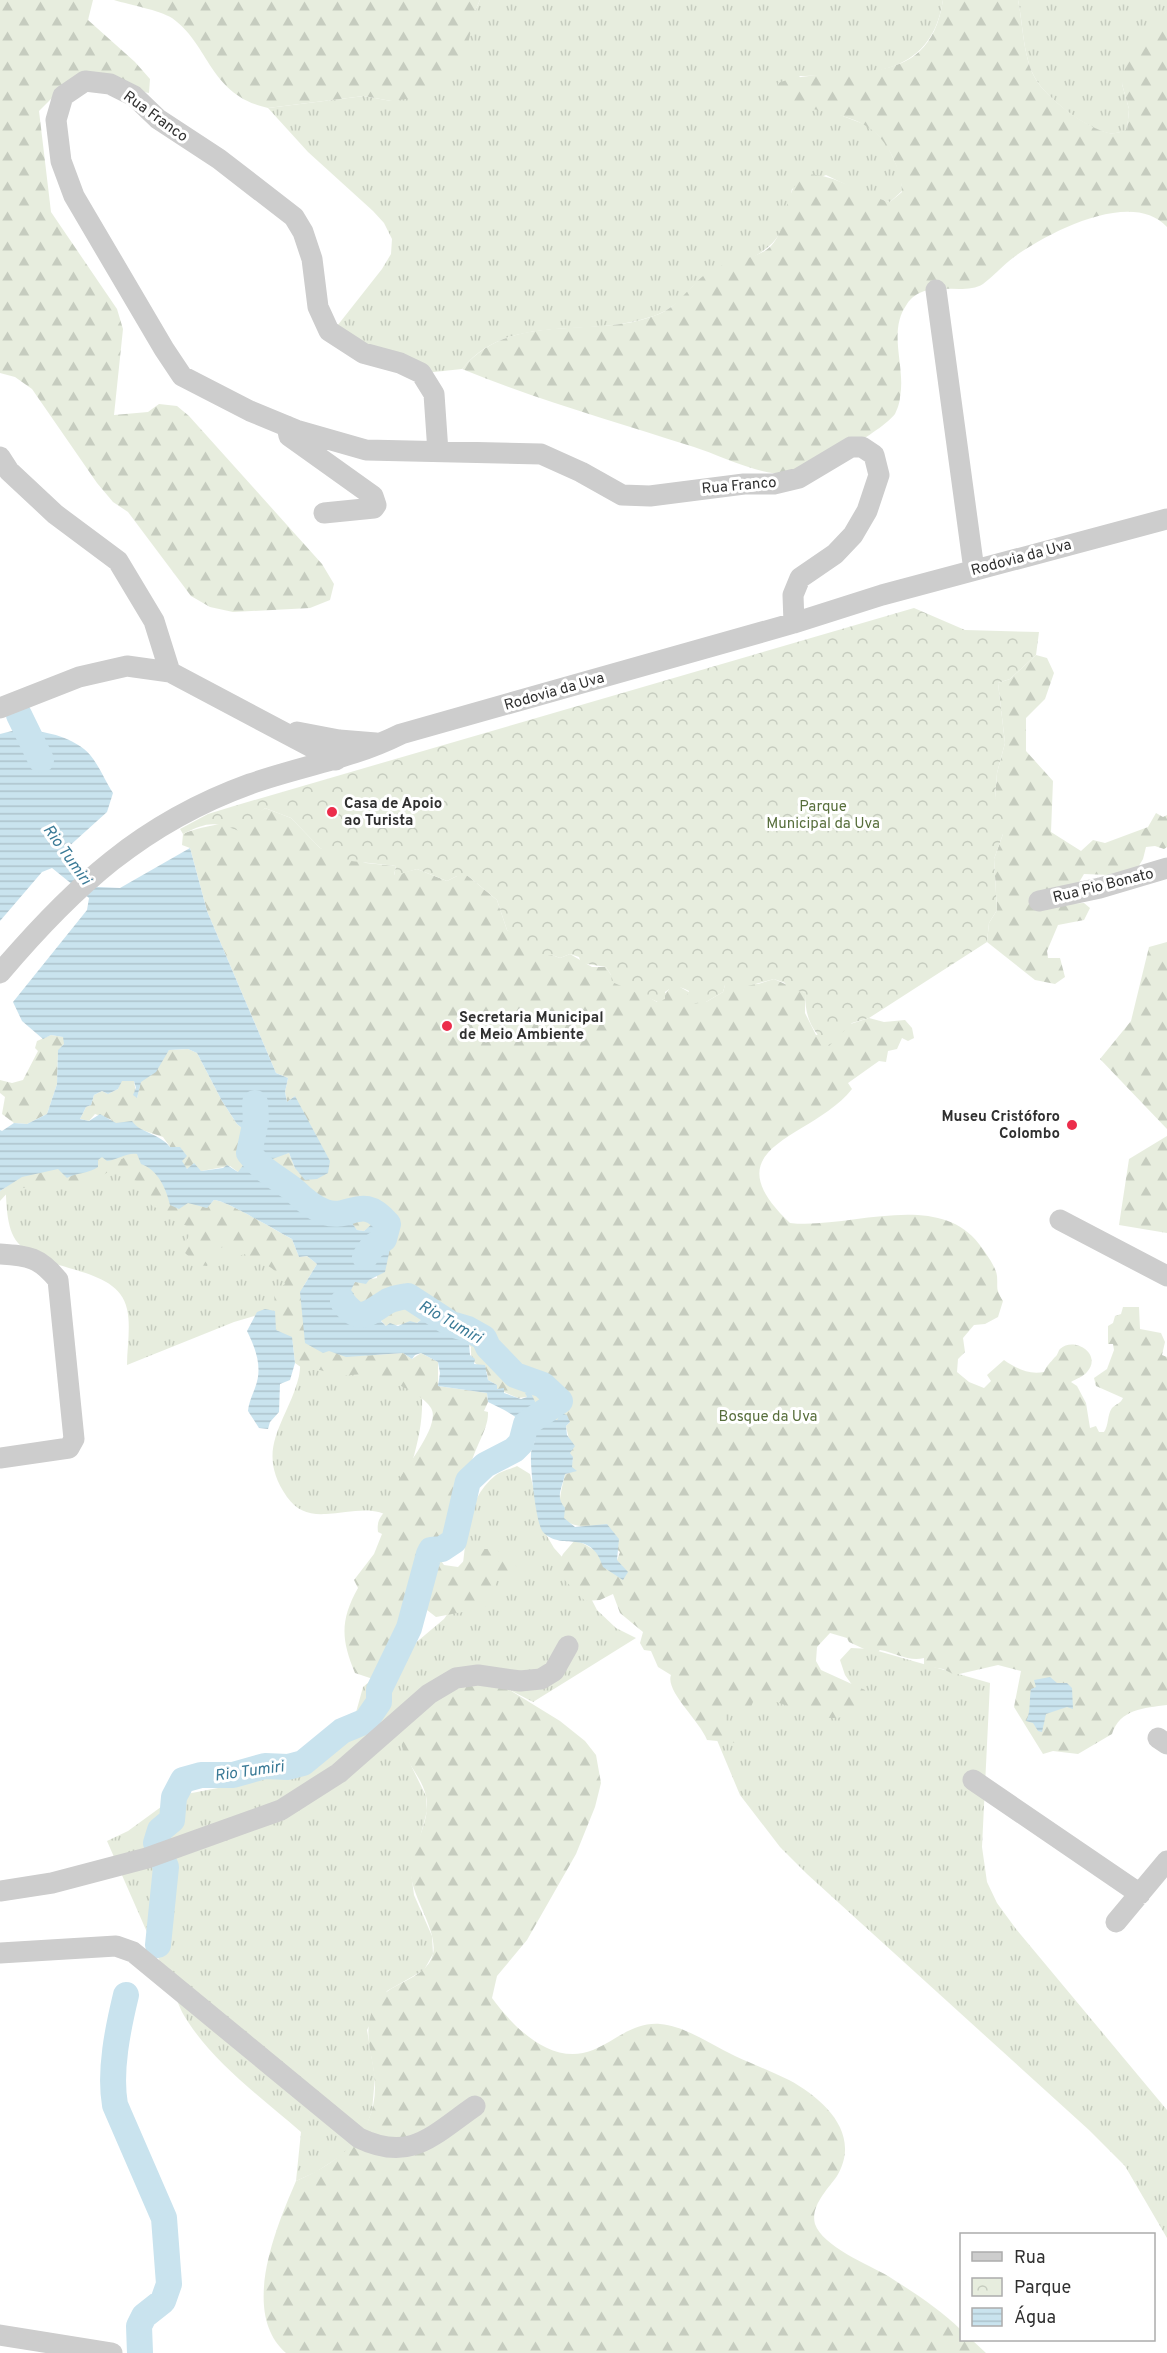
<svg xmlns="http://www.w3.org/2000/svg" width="1167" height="2353" viewBox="0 0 1167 2353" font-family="Overpass,sans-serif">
  <defs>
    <pattern id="grass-tufts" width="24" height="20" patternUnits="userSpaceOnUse" patternTransform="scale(1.5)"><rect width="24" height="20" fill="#e7edde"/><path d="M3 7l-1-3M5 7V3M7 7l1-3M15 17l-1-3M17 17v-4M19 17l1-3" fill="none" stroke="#c6ccbf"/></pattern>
    <pattern id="forest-firs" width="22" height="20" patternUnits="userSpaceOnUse" patternTransform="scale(1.5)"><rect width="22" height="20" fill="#e7edde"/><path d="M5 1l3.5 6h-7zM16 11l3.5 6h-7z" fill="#c6ccbf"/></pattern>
    <pattern id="park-crowns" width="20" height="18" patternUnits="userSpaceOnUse" patternTransform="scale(1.5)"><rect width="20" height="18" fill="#e7edde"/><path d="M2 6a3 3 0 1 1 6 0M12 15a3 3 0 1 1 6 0" fill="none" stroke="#c6ccbf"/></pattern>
    <pattern id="water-rules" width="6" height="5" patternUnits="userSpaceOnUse" patternTransform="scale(1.5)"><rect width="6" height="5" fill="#c9e3ee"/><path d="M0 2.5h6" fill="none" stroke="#adc3cc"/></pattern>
  </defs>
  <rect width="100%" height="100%" fill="#fff"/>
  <path fill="url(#grass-tufts)" d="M480,0h463c-12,79 -80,75 -144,76l36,37 34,13 17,17 15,32 1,16 -12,11 -19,-5 -45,-22 -34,14c-3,14 -5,32 -12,44 -14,25 -53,35 -78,46 -10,5 -15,16 -23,22 -9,8 -20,14 -32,17 -63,20 -138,-6 -185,51l-47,5 -85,-39 52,-66 9,-15 1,-15 -8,-16 -11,-12 -65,-59 -40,-44 96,-12 27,5 84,-90z
    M1018,0h149v10l-45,74 7,25 -2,22c-6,1 -13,3 -19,2 -23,-5 -62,-35 -73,-55 -12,-22 -12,-54 -17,-78z
    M115,1117l307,279c2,43 -16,83 -29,123 -19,-15 -44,-6 -67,-5 -17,1 -29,-3 -39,-17 -34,-49 1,-75 12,-121 2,-9 1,-19 2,-28l-43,-33 -24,7 -107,43c0,-17 4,-39 0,-56 -9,-44 -81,-35 -109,-66 -13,-15 -11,-43 -13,-62z
    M517,1466l13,8 14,57 10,17 26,29 17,33 19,18 20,10 -103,64 -25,-13 -106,58 24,49 1,15 -16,61 3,23 18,41 1,18 -9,16 -37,21 -20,39 8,47 -3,34 -6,16 -16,23 -34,22 -20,9 5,-49c-42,-37 -91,-71 -119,-120l-75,-171 21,-10 48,-35 95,-18 68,-38 16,-24 8,-29 81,-68c33,-41 6,-108 52,-144 6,-4 15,-6 21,-9z
    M851,1648l20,1 119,34 -8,164 5,35 10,21 19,26 151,181v128l-42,-72 -36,-36 -282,-256 -27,-27 -40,-52 -39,-93 40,-17 119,11 -15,-21 -5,-15z"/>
  <path fill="url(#forest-firs)" d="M0,0h93l-5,20 47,42 15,17 -1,14 -78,-14 -32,32 12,101 66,97 6,20 -9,86 34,-3 11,-8 18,2 12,10 133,148 12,20 -4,16 -20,8 -77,4 -23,-5 -19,-11 -63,-84 -15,-10 -16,-19 -65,-94 -17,-12 -15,-4z
    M114,0h366l-5,11 -8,38 -10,20 -15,16 -20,12 -31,4 -27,-5 -96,12c-59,-13 -58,-63 -96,-90 -13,-8 -42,-13 -58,-18z
    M943,0h75c5,24 5,56 17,78 11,20 51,50 74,55 5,1 12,-1 18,-3l2,-21 -7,-25 3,-20 42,-54v217c-35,-39 -120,6 -153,30 -11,8 -20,19 -31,27 -20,13 -58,-7 -76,20 -20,28 -1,62 -7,93 0,5 -3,13 -5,17 -14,18 -79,54 -101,59 -26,7 -74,-18 -100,-26 -78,-25 -156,-47 -232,-78 50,-61 133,-28 197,-55 24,-10 34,-36 57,-46 16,-8 42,-9 55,-22 15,-16 12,-37 21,-55 2,-6 10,-12 15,-17 31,1 53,20 83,28l12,-10c-1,-16 -5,-26 -12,-40 -23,-45 -73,-34 -110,-55l-2,-14c64,-23 150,15 165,-83z
    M1036,655l11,3 7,15 -9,26 -19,19v33l27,30 -2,51 30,19 12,-11 12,3 43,-16 8,-14 7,4 4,-2v32l-3,2 -9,-3 -9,1 -3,12 -6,10 -28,6 -25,-1 -18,30 18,-1 6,5 -6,12 -26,5 -11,26 1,7h12l5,19 -10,7 -20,-4 -48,-38 2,-19 8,-13 -3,-51 9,-25 -8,-36 2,-25 8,-30 -7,-60 12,-4z
    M265,808l26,10 29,30 46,15 30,3 -2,9 23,-6 30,12 10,-5h11l29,24 10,30 45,25 8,3 10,-4 22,13h14l5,8 46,27 14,-15h9l26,15 17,-10 2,-7 33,-1 16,-5 31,14v20l11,22 53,-17 15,4 21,-2 7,8 2,10 -6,3 -6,-3 -5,11 -9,2 -2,11 -7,-1 -31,22 4,6c-40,51 -144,56 -62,134 57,7 147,-34 189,21 5,7 17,22 18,32 1,13 -2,12 6,25l-5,16 -13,7 -11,1 -11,13 2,14 -7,7 -1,13 12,10 15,6 7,-7 -4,-6 17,-15c13,9 25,15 40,12 3,-7 6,-9 11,-15 3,-2 3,-6 5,-8 14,-13 43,5 27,23 -3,4 -11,7 -16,10l6,4 9,17 4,25 6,-2 3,6h5c5,-7 3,-17 8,-24 5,-5 8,-4 11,-10l-27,-12 -2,-8 13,-9 7,-19 -1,-6h-5v-18l5,-3 2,-7 6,-2 2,-7h16l1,22 21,4 4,9 -3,13 5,2v348c-23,3 -47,4 -55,29l-34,20 -25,-3 -10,3 -29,-47 7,-36 -23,-6 -43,10 -12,-6 -19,-3v-8c-15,4 -28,-5 -44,-8l-5,4 -26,-12 -2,-4 -17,-5 -13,14 -1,14 5,9 44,20 2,11c-7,5 -16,14 -24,16 -30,6 -59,-17 -88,-20l-6,15 -6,2 -15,-11 -5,6 4,16 8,1 5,6 -2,11 -31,-3c-8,-20 -42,-49 -36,-65l-13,-8 -7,-16 -7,-1 -4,-7 3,-11 -23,-19 -7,-19 -13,6 -15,1 -30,-31 8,-16 12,-14c16,6 25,16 42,20l3,-8 -27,-25c-42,0 -35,-22 -28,-53l5,-1 3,-15 -3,-5 1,-5 -5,-22 4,-4 -24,-2 -6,-3 -9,-24h-5l1,4 -9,1 -21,-9v-4l-9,-5 -1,-8c-11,-7 -17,-11 -16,-25l-25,-25 -3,5 -9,-2 -3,-7 -9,1 -5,4 -31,3c-4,-4 -6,-8 -10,-11 -12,-7 -39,-13 -21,-33l22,-4v-53h-5l-8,6 -7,-1 -18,-22 -20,8 -8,-2 -22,-21 -39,-27 -12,6 -8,-6 -29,5 -8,-5 -6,3 -5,-5 -1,-13 -11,-4 -7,-10 -68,-23 -6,7 -9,-2 6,-12 5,-2 3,-10 8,-4 6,3 10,-5 3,-8h13l3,17 4,-17 28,-31 19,-1 9,4 25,48 15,23 21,17 -3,11 15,6 19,-5 6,15v-72l-8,6 -2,-10 3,-14 -12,-5 -69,-162 -17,-63 -8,-3 1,-11c28,-13 60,-8 82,-26z
    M1167,942v187l-67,-70 31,-38 18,-74z
    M51,1035l13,2v7l-6,7 -1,33 -10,30 -20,10 -13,-1 -12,-9 3,-17 -5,-4v-13l12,3 11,-3 15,-29 -3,-3 2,-7z
    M1167,1136v97l-48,-8 10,-66z
    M132,1152l5,2 27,30 4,11 39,13 7,-8c12,0 63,31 78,39l7,18 8,-1 10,8 -17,28 29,59 17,6 57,-4 9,6 9,-6 17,9v24l49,7 1,9 -4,9 4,1c1,20 -20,43 -18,65 -14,17 -9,41 -21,52l4,7 -10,13h-4l-2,6 7,10 14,2 17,-18h21l23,19 -8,10 -16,3 1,13 -19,22 -9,-5 -32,6 -9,-7 -5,-10 -9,3 -25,68 -12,9 -21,-7c-14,-33 -15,-53 3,-85l-4,-8 20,-26 8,-20 -4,-2c-2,-15 6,-17 12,-28 4,-9 5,-19 10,-26 8,-14 41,-54 31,-70 -7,-11 -22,-18 -34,-24l-5,7 -29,-17 -23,2 -20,-6h-15l-10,-7 -3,-26 -16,-7 -2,-39 11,-7c-7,-17 -26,-22 -41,-30l-7,3 -7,-2 -7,-8 -5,2 -11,17 -9,-1 -14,-13v-8l10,-15 -12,-5 -3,-6 -27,-12 -12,-24 -21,-6 -6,-7 -31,19 -20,-3 -51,4 -11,12v-10l22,-14 36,-8 25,4 20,-16 19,2z
    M451,1679l57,10 52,32 25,20 11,14 5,28 -6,24 -19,47 -49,86 -30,36 -5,22c21,29 60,69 101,52 22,-9 40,-28 67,-26 26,2 51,21 75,32 17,8 36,15 54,24 35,19 73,54 48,96 -9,13 -27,30 -22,48 7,22 54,41 73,52 25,16 52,33 73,54l1,10h10l14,13h-700c-46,-41 -10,-125 10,-172 46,-20 86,-51 78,-108 -3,-22 -11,-45 0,-66 11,-26 52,-25 59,-53 5,-22 -19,-54 -22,-78 -2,-27 21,-53 15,-80 -4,-18 -19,-32 -24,-49 -1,-5 0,-13 1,-18z"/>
  <path fill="url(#park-crowns)" d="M914,608l51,22 74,2 -3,23 -26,24 -12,4 7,60 -8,30 -2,25 10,12 -2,24 -9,25 3,51 -8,13 -2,19 -118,76 -17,5 -23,23c-18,-15 -24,-30 -24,-53l-10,-3 -7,2 -3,-9 -11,-4 -30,8 -19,-2 -2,7 -17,10 -14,2 -6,-6 3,-7c-10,-5 -15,-6 -24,1v7l-7,3 -46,-20 -1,-7 -5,-8 -25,-4 -2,-6 -9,-3 -10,4 -8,-3 -9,2 -36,-27 -10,-30 -29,-24h-11l-10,5 -30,-12 -23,7 2,-10 -54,-6 -22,-12 -29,-30 -26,-10 -26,23c-25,-10 -32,-9 -56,3l-3,-5 28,-15 26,-8z"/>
  <path fill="url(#water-rules)" d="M16,730c23,0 49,4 68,19 12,9 21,32 29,44l-6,19 -41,37 2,10 30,28 22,1 70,-40 17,63 69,162 12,5 -3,14 2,10 8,-6 35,65 -2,12 -11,6 -12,1 -10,-12 -6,-15 -25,9 -8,-5 2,-16 -21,-17 -15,-23 -25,-48 -9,-4 -19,1 -13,22 -15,10 -4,16 -4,-3 3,-7 -2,-7h-12l-4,8 -10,5 -6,-3 -8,4 -3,10 -5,2 -6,12 9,2 11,-7 16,9 16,-2c8,12 27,12 38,26h10l7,9 -5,5 5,8 7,-6 7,8 22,-3 4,-3 11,7 6,-8 6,2 3,-3 58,51c13,3 25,-10 41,-5l-3,10 8,11 7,1 8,-7 5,1 2,5 8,2 4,12 -6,28 -16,8 -3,4 -11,-2 -4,8 3,4 -4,4 7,10 12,1 17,17 4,-3 8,3 12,-5 7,2 5,-4 9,-1 3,7 8,2 4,-5h7l8,13 2,-4 5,1 2,23 5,4 -1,5 11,1 3,15 9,5v4l7,-1v5l17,6 6,-2 -2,-4h6l7,15 -1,4 9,8h11l4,-7 6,2 3,7 -4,4 1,9 8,11 -5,7 3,4 -1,10 5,4 -12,3c-3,15 -10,23 0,34l-1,10 11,9 32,-3 12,15 -2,21 11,12 -5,8 -20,-13c-12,-40 -42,-15 -60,-35 -7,-7 -13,-67 -12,-78 0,-4 3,-10 4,-14 -9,-20 -28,-29 -47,-38l-1,-9 -49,-7 2,-13 -2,-11 -17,-9 -6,2 -3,4 -9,-6 -57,4 -17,-6 -6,2 -18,-10 -5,-51 17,-28 -10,-8 -8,1 -7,-18c-16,-8 -66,-39 -78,-39l-7,8 -19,-5 -9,6 -9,-4c-4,-17 -12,-35 -29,-41l-4,-10c-9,-2 -20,6 -30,7l-5,-4 -4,3v7c-10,7 -20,5 -31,11l-9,-9 -36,8 -22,14v-61l2,1 12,-8 13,1 20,-10 10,-30 1,-34 6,-6 -1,-7 -12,-2 -8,4 -21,-18 -9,-19 74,-92 2,-12 -37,-30 -10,4 -42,49v-187z
    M265,1309l10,2 1,19 16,7 3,26 -5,17 -10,4 -1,28 -9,10 -2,7 -9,-1 -11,-17c1,-9 4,-15 7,-23 8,-20 1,-39 -8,-57l10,-19z
    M1050,1677l7,6h10l5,5 1,21 -6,-2 -21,7 -4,18 -4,-1 -5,-8 -7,-2c5,-8 3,-22 5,-32l5,-2 -2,-7z"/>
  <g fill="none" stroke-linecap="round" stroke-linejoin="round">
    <path stroke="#c9e3ee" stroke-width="26" d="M19,715l22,45
      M255,1103l1,17 -7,33c13,18 30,25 46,38 8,8 19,17 30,21 26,9 36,-20 63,12l-4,15 -12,8 -7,10
      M158,1945l8,-78 -10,-24 4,-13 12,-10 2,-23 9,-17 18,-5h32l32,-9 23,1 15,-4 39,-32 24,-10 13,-19v-12l30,-62 20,-74 2,-4 11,-1 12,-8 14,-60 17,-16 29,-15 7,-7 5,-19 34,-23 -17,-16 -28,-10 -27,-28 -4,-9 -16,-9 -17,-5 -43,-28c-6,1 -14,2 -20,5 -18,11 -28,24 -45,1
      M126,1995c-8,33 -17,76 -11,110l49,113 5,66 -6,17 -19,15 -5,10 1,27"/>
    <path stroke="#cdcdcd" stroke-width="21" d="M936,290l38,280
      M287,426l2,10 84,60 3,9 -2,3 -50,5
      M438,452l-4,-58 -13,-21 -21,-10 -37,-10 -34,-22 -11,-24 -6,-48 -9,-27 -9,-15 -75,-58 -61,-40 -24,-23 -24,-12 -25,-3 -22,15 -7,24 5,41 13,35 90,153 18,27 68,35 46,19 70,20 175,4 40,18 41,23 28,1 94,-12h30l25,-6 52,-31h11l12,8 5,20 -12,36 -14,24 -18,19 -35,24 -7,17 1,28
      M0,457l9,14 46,43 63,47 36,60 16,51
      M0,708l79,-31 48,-11 43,6 166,88
      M297,732l42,8 37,3
      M1039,901l61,-13 67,-20
      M0,973c73,-86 142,-150 250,-189 51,-18 101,-25 151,-50l393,-111 88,-28 285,-76
      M1060,1220l107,56
      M0,1254c29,2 39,3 58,26l16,159 -5,9 -69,10
      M1158,1738l9,6
      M973,1780l167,114
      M0,1891l52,-8 95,-25 134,-48 58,-37 90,-79 27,-16 22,-3 42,6 21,-2 13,-8 14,-25
      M1116,1922l51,-61
      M0,1953l116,-7 17,6 226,186c52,25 74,-3 116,-32
      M0,2335l112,18"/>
  </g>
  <g fill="#ec2d4b" stroke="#fff" stroke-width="2">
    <circle cx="332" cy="812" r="6"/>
    <circle cx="447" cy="1026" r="6"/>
    <circle cx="1072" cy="1125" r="6"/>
  </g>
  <g text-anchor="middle" stroke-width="6" stroke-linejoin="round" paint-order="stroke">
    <g font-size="15" fill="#303030" stroke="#fff">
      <text transform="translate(156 116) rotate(36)" y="5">Rua Franco</text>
      <text transform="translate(739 485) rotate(-5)" y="5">Rua Franco</text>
      <text transform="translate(1021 557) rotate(-15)" y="5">Rodovia da Uva</text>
      <text transform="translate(554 691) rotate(-16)" y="5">Rodovia da Uva</text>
      <text transform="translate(1103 885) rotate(-14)" y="5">Rua Pio Bonato</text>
    </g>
    <g font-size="15" font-weight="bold" fill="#303030" stroke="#fff" text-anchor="start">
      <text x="344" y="808">Casa de Apoio<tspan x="344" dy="17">ao Turista</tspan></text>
      <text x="459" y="1022">Secretaria Municipal<tspan x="459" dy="17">de Meio Ambiente</tspan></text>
      <text x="1060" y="1121" text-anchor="end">Museu Cristóforo<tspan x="1060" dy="17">Colombo</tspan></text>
    </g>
    <g font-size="15" fill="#576e3b" stroke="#fff">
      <text x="823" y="811">Parque<tspan x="823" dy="17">Municipal da Uva</tspan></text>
      <text x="768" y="1421">Bosque da Uva</text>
    </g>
    <g font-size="16" font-style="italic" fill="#3a7a96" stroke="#fff">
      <text transform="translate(68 854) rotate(54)" y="6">Rio Tumiri</text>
      <text transform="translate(451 1321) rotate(30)" y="6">Rio Tumiri</text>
      <text transform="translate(249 1770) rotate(-8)" y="6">Rio Tumiri</text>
    </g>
  </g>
  <rect x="960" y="2233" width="195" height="108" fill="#ffffff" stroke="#acacac" stroke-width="1.5"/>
  <rect x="972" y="2252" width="30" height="9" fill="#cdcdcd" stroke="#acacac" stroke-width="1.5"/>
  <text x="1014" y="2263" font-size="18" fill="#303030">Rua</text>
  <rect x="972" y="2278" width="30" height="18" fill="url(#park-crowns)" stroke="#acacac" stroke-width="1.5"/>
  <text x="1014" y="2293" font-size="18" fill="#303030">Parque</text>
  <rect x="972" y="2308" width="30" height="18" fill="url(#water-rules)" stroke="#acacac" stroke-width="1.5"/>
  <text x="1014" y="2323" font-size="18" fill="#303030">Água</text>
</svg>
